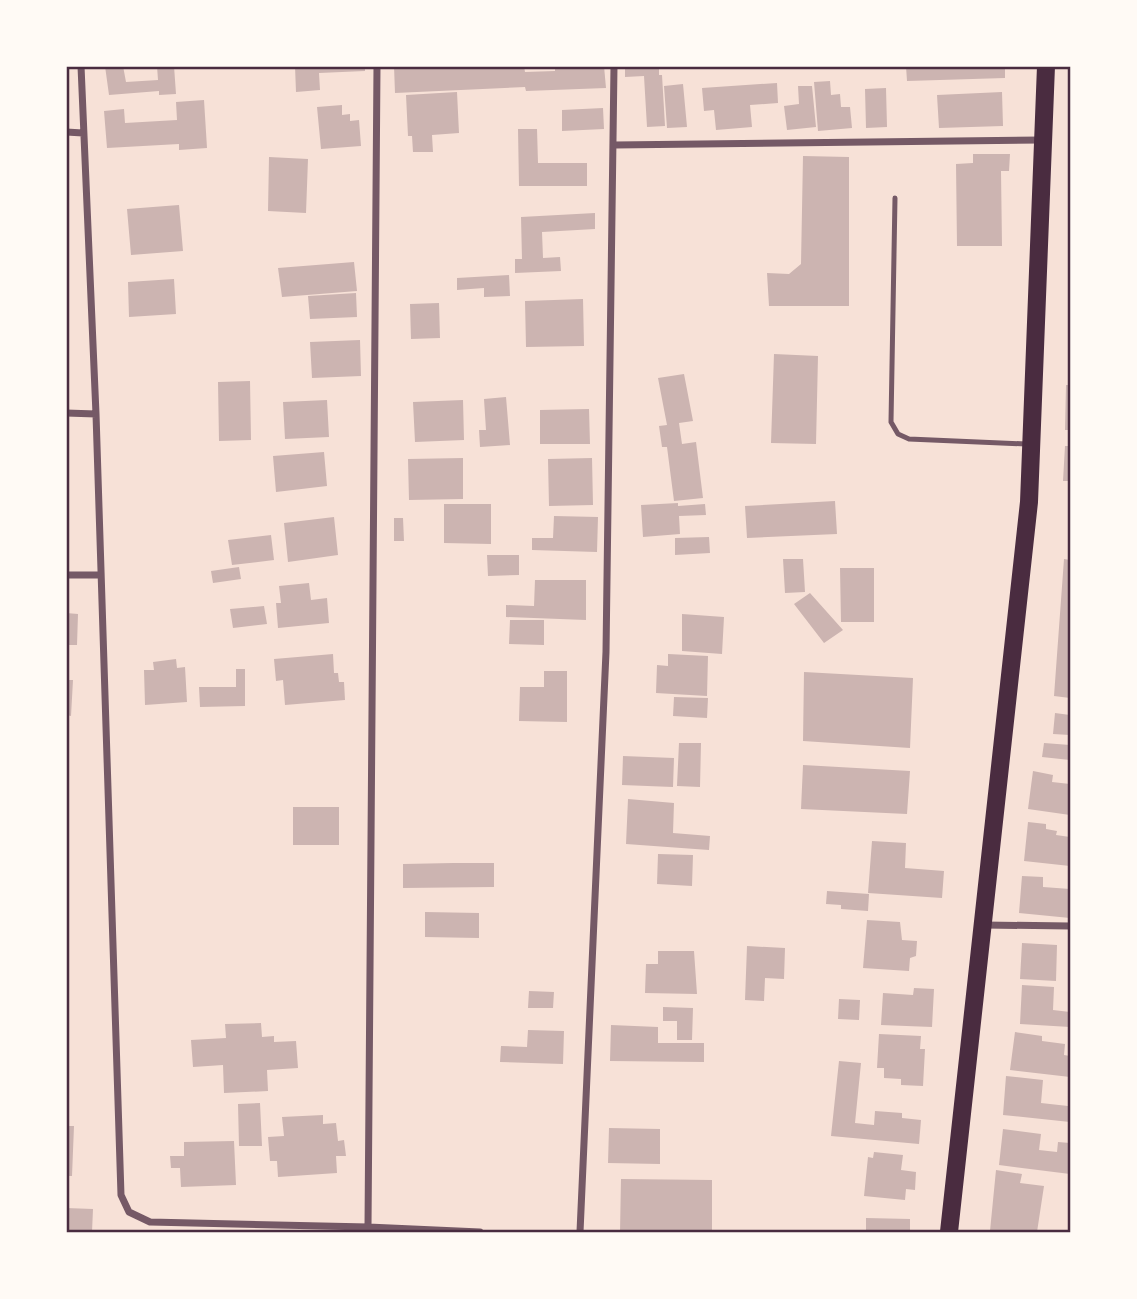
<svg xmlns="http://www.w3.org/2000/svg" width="1137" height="1299" viewBox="0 0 1137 1299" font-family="Inter,sans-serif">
  <rect width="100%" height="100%" fill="#f7e1d7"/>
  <path fill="#ccb4b1" d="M105,66h18l3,16 32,-2 -1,-14h17l2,28 -17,1v-4l-50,4z
    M295,66h70v5l-46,2 1,17 -24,2z
    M394,66h130l1,6 30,-1v-5h49l2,22 -80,3 -1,-4 -130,6z
    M625,66h34v9h3l3,51 -18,1 -3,-51 -19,1z
    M906,66h99v12l-98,3z
    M830,81l1,14 9,-1 1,13h9l2,21 -34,3 -4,-49z
    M777,83l1,20 -28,2 2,22 -36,3 -2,-20 -10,1 -2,-23z
    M683,84l4,43 -20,1 -3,-42z
    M798,86h14l4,41 -29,3 -3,-24 15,-2z
    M886,88l1,39 -21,1 -1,-39z
    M457,92l2,41 -27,2 1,17h-20l-1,-16h-4l-2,-41z
    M1002,92l1,34 -64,2 -2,-33z
    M204,100l3,48 -28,2v-6l-72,4 -3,-37 20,-2 1,14 52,-3 -1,-18z
    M342,105v10l8,-1v7l9,-1 2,26 -40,3 -4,-42z
    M603,108l1,21 -42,2v-21z
    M518,129h19l1,34h49v23h-68z
    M973,154h37l-1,17h-8l1,75h-45l-1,-82 17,-1z
    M803,156l46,1v149h-80l-2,-33 22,1 12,-10z
    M269,157l39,2 -2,54 -38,-2z
    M179,205l4,46 -52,4 -4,-46z
    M595,213v16l-53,3 1,26 17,-1 1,14 -46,2v-14h7l-1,-42z
    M354,262l3,29 -75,6 -4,-29z
    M509,275l1,21 -26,1v-9l-27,2v-12z
    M174,279l2,35 -47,3 -1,-35z
    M356,293l1,24 -47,2 -2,-23z
    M583,299l1,47 -58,1 -1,-46z
    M439,303l1,35 -29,1 -1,-35z
    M360,340l1,36 -49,2 -2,-36z
    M774,354l44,2 -2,88 -45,-1z
    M684,374l9,47 -14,2 3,21 14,-2 7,56 -29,3 -7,-54h-5l-3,-21 8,-1 -9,-47z
    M250,381l1,59 -32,1 -1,-59z
    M1066,385h4v45h-5z
    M506,397l4,48 -30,2 -1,-17h7l-2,-31z
    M327,400l2,37 -44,2 -2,-37z
    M463,400l1,40 -49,2 -2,-40z
    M589,409l1,35h-50v-34z
    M1065,446h5v35h-7z
    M324,452l3,34 -51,6 -3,-36z
    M463,458v41l-54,1 -1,-41z
    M592,458l1,47 -44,1 -1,-47z
    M835,501l2,33 -90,4 -2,-32z
    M678,503v3l27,-2 1,11 -27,1 1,18 -37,3 -2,-32z
    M444,504h47v40l-47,-1z
    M554,516l44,1 -1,35 -65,-2v-12h21z
    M334,517l4,38 -50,7 -4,-39z
    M394,518h9l1,23h-10z
    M271,535l3,25 -42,5 -4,-25z
    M709,537l1,16 -35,2v-17z
    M487,555h32v20l-31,1z
    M783,559h20l2,33 -20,1z
    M1064,559l6,1v138l-16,-2z
    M239,567l2,12 -28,4 -2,-12z
    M840,568h34v54h-33z
    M535,580h51v40l-80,-3v-12l28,1z
    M309,583l2,17 16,-2 2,25 -51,5 -2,-25h5l-2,-17z
    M810,593l33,37 -19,13 -30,-39z
    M264,606l3,18 -34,4 -3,-19z
    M66,613l12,1 -1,31h-11z
    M682,614l42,3 -2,37 -40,-3z
    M510,620h34v25l-35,-1z
    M333,654l1,19h4l1,9h5l1,18 -60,5 -2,-25 -7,1 -2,-22z
    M668,654l40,2 -1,40 -51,-3 1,-28 11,1z
    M176,659l1,9 8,-1 2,35 -42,3 -1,-35h10l-1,-8z
    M236,669h9v37l-45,1 -1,-20h37z
    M544,671h23v51l-48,-1 1,-34h24z
    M804,672l109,6 -3,70 -107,-7z
    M66,680h7l-2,36 -5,-1z
    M674,697l34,1 -1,20 -34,-2z
    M1055,713l15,2v20l-17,-1z
    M679,743h22l-1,44 -23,-1z
    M1044,743l26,2v15l-28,-3z
    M623,756l51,2 -1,29 -51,-2z
    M803,765l107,6 -3,43 -106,-5z
    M1033,771l20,4 -1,7 18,2v31l-42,-6z
    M628,799l46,4 -1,30 37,3 -1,14 -83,-6z
    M293,807h46v38h-46z
    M1028,822l18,2v5l11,2 -1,4 14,2v29l-46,-5z
    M872,841l34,2 -1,25 39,3 -2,27 -74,-5z
    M658,854l35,1 -1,31 -35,-2z
    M453,863h41v24l-91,1v-24z
    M1022,876l21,1v10l27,2v29l-51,-5z
    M827,891l42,3 -1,17 -27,-2v-4l-15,-1z
    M425,912l54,1v25l-54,-1z
    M867,920l33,2 2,18 15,1 -1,15 -6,2 -1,13 -46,-3z
    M1022,943l35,2 -1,36 -36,-2z
    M747,946l38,2 -1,31 -19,-1 -1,23 -19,-1z
    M658,951h36l3,43 -52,-1 1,-29h12z
    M1022,985l32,2 -1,23 17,2v15l-50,-3z
    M914,988l20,1 -2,38 -51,-2 2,-32 30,2z
    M529,991l25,1 -1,16h-25z
    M839,999l21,1 -1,20 -21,-1z
    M663,1007l30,1 -1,32h-15v-19h-14z
    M261,1023l1,14 12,-1v6l22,-1 2,27 -31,2 1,21 -44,2 -1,-28 -30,2 -2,-27 35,-2 -1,-14z
    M611,1025l47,2v16h46v19l-94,-1z
    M528,1030l36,1 -1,33 -63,-2 1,-16 26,1z
    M1015,1032l27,4v5l23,3 -1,11 6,1v21l-60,-7z
    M879,1034l42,2 -1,13h5l-2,37 -22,-1v-6l-17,-1v-10h-7z
    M839,1061l22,2 -6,60 19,2 1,-14 27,2v5l19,2 -2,24 -88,-8z
    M1006,1076l37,4 -2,23 27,3 2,-5v21l-67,-7z
    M260,1103l2,43h-23l-1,-42z
    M323,1115v9l13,-1 2,18 6,-1 2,16h-10l1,17 -59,4 -1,-16h-7l-2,-24 16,-1 -2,-19z
    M66,1126h8l-2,50h-6z
    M609,1128l51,1v35l-52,-1z
    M1003,1129l38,5 -2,16 18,2 1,-10 12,1v31l-71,-9z
    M234,1141l2,44 -55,2 -1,-19h-9l-1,-12h14v-14z
    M874,1152l29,3 -2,15 15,2 -1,18 -9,-1 -1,11 -41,-4 4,-39 5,1z
    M996,1170l26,4 -2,9 24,3 -7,46 -47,-1z
    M621,1179l91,1v52h-92z
    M66,1208l27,1 -1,23h-26z
    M866,1218l44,1v13h-44z"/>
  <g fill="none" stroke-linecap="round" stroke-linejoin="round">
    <path stroke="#755966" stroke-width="5" d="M895,198l-4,224 7,12 11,5 117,5"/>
    <path stroke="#755966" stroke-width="7" d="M81,66l15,348 25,781 8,17 21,10 218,5
      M377,66l-9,1161 112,5
      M66,132l17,1
      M615,145l426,-5
      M66,413l30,1
      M66,575h34
      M984,925l86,1
      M580,1232l26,-580 8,-586"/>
    <path stroke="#4a2c40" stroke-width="18" d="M949,1232l80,-730 17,-436"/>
  </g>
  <rect width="1137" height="1299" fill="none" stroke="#fffaf5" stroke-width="136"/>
  <rect x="68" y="68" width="1001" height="1163" fill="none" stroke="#4a2c40" stroke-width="2.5"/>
</svg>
